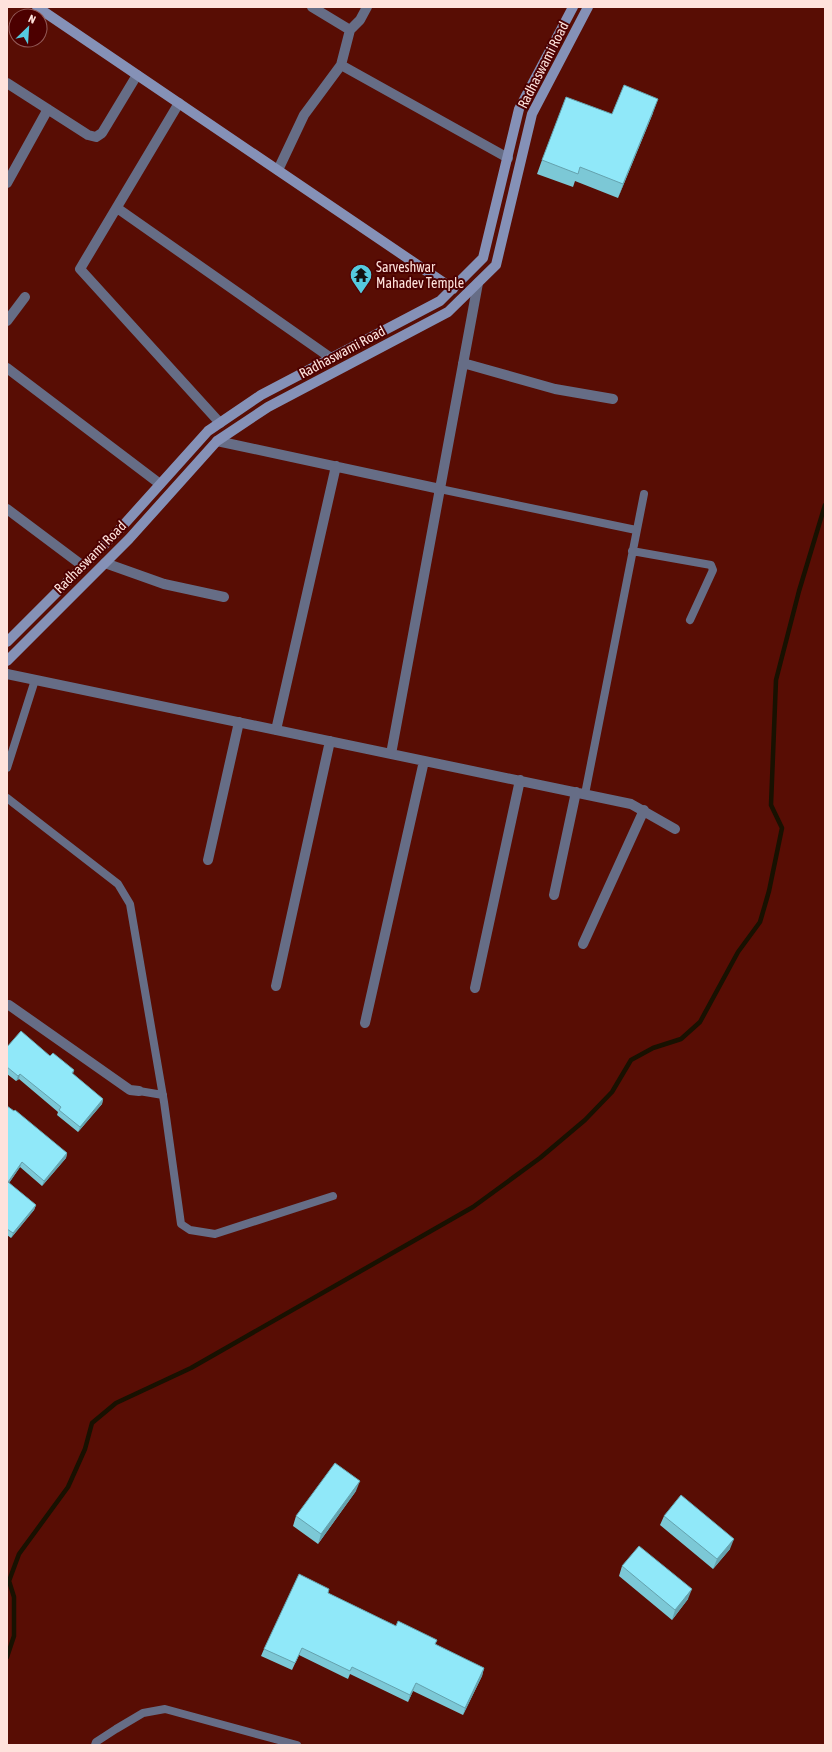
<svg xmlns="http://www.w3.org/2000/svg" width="832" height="1752" viewBox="0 0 832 1752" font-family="'Asap Condensed',sans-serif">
  <rect width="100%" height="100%" fill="#580d04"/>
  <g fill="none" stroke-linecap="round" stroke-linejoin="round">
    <path stroke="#181101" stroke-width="4.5" d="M7,1657l7,-21v-39l-5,-16 10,-27 49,-67 17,-38 7,-26 24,-20 75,-35 282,-161 67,-49 45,-38 27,-28 19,-32 22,-12 28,-9 19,-17 38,-70 22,-30 9,-31 13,-63 -11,-23 5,-125 23,-89 26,-86"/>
    <path stroke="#666d86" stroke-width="8" d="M440,489l196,41
      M632,551l79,14 2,5 -23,50
      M7,768l28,-88
      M585,794l59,-300
      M7,798l111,86 12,20 34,198 17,122 9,6 25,4 118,-38
      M139,1091l24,4
      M95,1745l1,-3 20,-13 27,-16 22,-4 132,36"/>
    <path stroke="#666d86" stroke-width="10" d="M312,7l38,23
      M341,65l167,93
      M7,83l81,52 8,2 6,-4 35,-58
      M179,103l-99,166 140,154
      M278,170l26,-55 37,-50 9,-35 10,-10 7,-13
      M7,183l41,-74
      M117,208l214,150
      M7,321l18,-24
      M463,363l92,26 58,10
      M7,368l153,116
      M217,441l223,48
      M7,509l76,57
      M105,563l59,21 60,13
      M7,674l624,130 44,25
      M276,730l60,-264
      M391,754l87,-471
      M208,860l31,-138
      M554,895l22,-103
      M583,944l61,-134
      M276,986l54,-245
      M475,988l45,-208
      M9,1005l121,85 9,1
      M365,1023l59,-262"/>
    <path stroke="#8591b7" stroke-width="10" d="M37,7l416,282
      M7,642l112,-112 89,-99 53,-36 179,-94 43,-43 36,-149 54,-102
      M7,661l122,-122 88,-98 51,-34 180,-95 48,-47 36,-151 56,-107"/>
  </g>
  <path fill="#7cc8d6" d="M653,113l-35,85 -43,-17 -2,6 -36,-13 5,-14 70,-46z
    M7,1047l43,9 24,14 -1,4 30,25 -1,5 -24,28 -21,-17 1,-3 -39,-33 -3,2 -9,-7z
    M7,1106l60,47 -1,5 -24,28 -22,-19 -11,16 27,22 -2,5 -23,28 -4,-3z
    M356,1491l-38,53 -25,-18 3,-10z
    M664,1516l66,33 -17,20 -53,-44z
    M622,1566l66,33 -16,21 -53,-44z
    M328,1593l68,33 41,14 -2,5 49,23 -2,8 -19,39 -50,-24 -5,11 -58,-28 -2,5 -49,-24 -7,15 -31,-14 3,-7z"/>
  <path fill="#65a2ae" d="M658,99l-5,14 -35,85 5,-14z
    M20,1074l-1,5 -3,2 2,-5z
    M103,1099l-1,5 -24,28 2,-5z
    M67,1153l-1,5 -24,28 2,-5z
    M22,1162l-2,5 -13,19 1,-4z
    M36,1205l-2,5 -23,28 2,-5z
    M360,1481l-4,10 -38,53 3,-10z
    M734,1539l-4,10 -17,20 4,-10z
    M692,1589l-4,10 -16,21 3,-10z
    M484,1668l-2,8 -19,39 2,-7z
    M416,1683l-3,8 -5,11 2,-7z"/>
  <path fill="#90e8f9" stroke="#65a2ae" d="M624,85l34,14 -35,85 -43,-17 -2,7 -36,-14 24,-63 46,17z
    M21,1031l29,25 3,-3 21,17 -2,3 31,26 -23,28 -21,-17 2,-3 -41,-33 -2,2 -11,-9v-20z
    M7,1106l7,5 1,-1 52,43 -23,28 -22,-19 -14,20 28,23 -23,28 -6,-4z
    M335,1463l25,18 -39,53 -25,-18z
    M681,1495l53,44 -17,20 -53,-43z
    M639,1546l53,43 -17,21 -53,-44z
    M299,1574l30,15 -1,4 68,33 2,-5 39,19 -2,4 49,24 -19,40 -49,-25 -6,12 -58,-28 -2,4 -48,-23 -7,15 -31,-14z"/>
  <defs>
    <g id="temple-pin" transform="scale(1.15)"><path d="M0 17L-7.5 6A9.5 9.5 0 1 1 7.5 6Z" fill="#55cadf" stroke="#4c0000"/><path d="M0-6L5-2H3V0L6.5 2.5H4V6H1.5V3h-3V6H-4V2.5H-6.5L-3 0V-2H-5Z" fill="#111"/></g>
  </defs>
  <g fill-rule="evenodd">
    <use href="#temple-pin" x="361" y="275"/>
  </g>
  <g text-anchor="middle" stroke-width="4" stroke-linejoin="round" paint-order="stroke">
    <g font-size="14" fill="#fee2dc" stroke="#4c0000">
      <text transform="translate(543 65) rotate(-63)" y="5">Radhaswami Road</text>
      <text transform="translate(342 352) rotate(-28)" y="5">Radhaswami Road</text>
      <text transform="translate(90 557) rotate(-45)" y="5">Radhaswami Road</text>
    </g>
    <g font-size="14" fill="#fee2dc" stroke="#4c0000" text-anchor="start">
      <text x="376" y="272">Sarveshwar<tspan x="376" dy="16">Mahadev Temple</tspan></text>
    </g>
  </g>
  <rect width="832" height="1752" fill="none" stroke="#fee2dc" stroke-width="16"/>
  <g transform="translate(28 28) rotate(25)"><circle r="19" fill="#4c0000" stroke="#935a58"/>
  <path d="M0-3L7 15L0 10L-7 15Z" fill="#55cadf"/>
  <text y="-6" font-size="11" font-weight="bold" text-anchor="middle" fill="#fee2dc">N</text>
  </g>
</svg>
